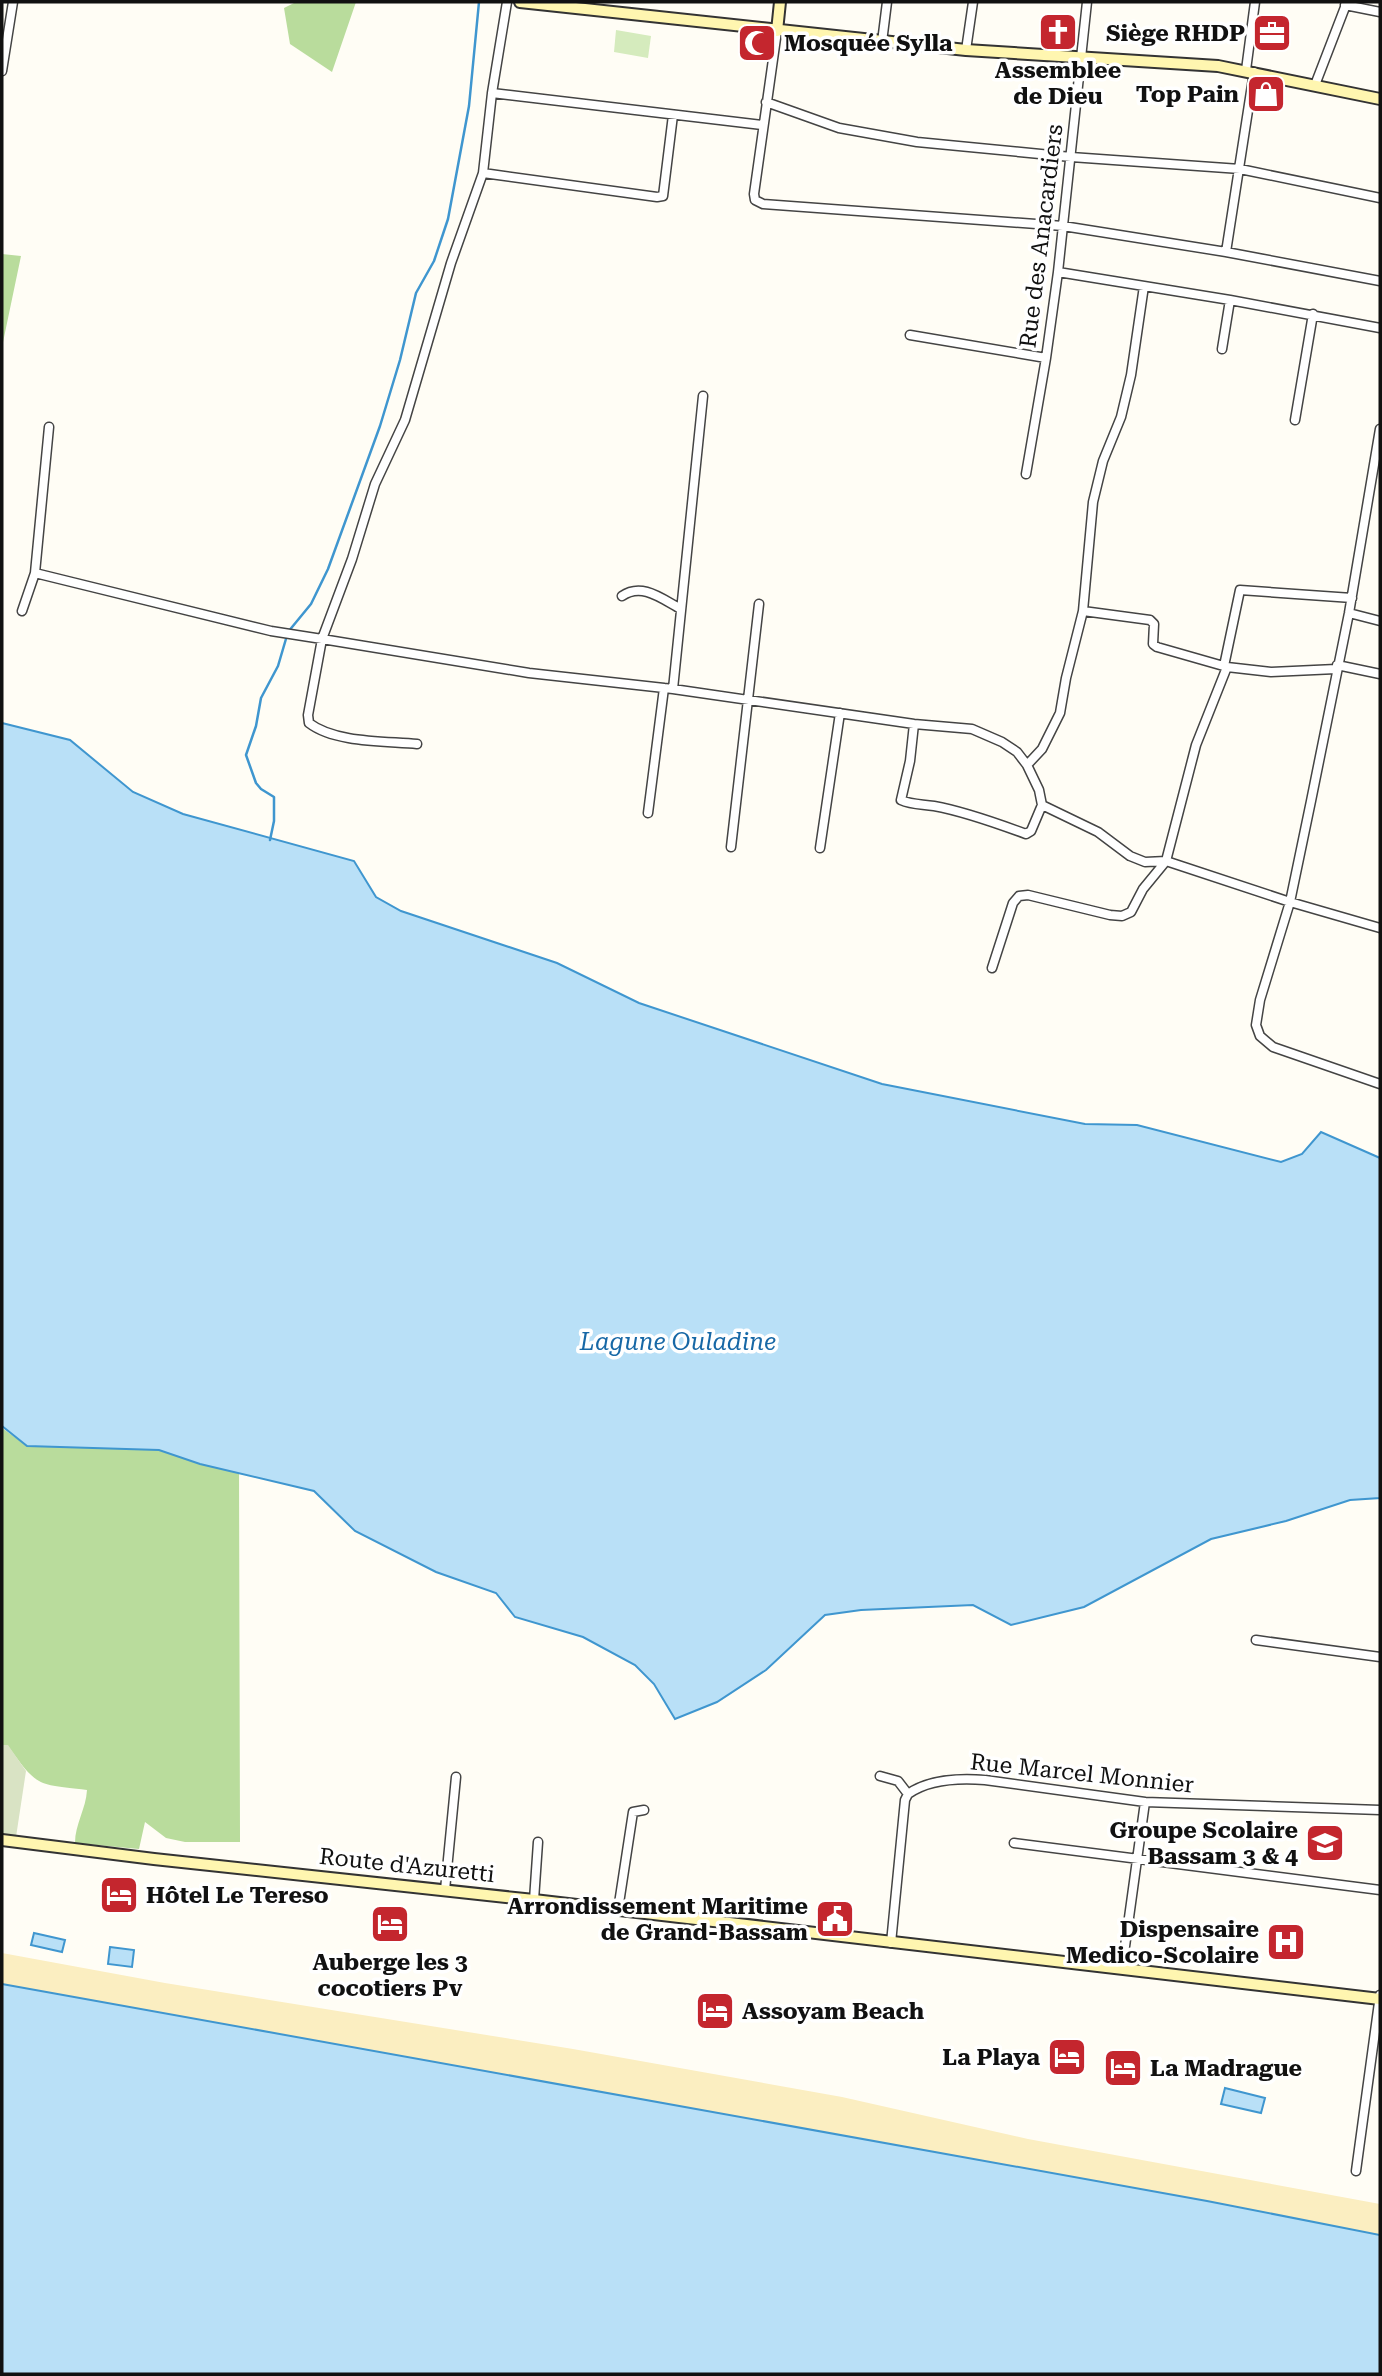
<svg xmlns="http://www.w3.org/2000/svg" width="1382" height="2376" viewBox="0 0 1382 2376" font-family="'Roboto Serif',serif">
  <rect width="100%" height="100%" fill="#fffdf5"/>
  <path fill="#d5ebbd" d="M616,30l35,6 -3,22 -34,-6z"/>
  <path fill="#b9dc9c" d="M296,2h60l-24,70 -42,-28 -6,-36z
    M2,254l19,2 -19,91z
    M2,1428l25,18 132,4 41,14 39,-2 1,380h-55l-19,-4 -21,-16 -6,27 -64,-6c0,-19 11,-34 12,-53 -50,-6 -49,-2 -79,-44l-6,-1z"/>
  <path fill="#fbeec1" d="M2,1953l163,30 408,66 269,48 186,42 352,65v31l-173,-34 -1205,-217z"/>
  <path fill="#d9e3c4" d="M2,1745h6l18,26 -10,66 -14,-1z"/>
  <path fill="#b9e0f7" stroke="#3f96cf" stroke-width="2" d="M2,723l68,17 63,52 50,22 171,47 22,36 25,14 156,52 82,40 243,81 203,40 52,1 144,37 21,-8 19,-22 59,26v340l-30,2 -64,21 -75,18 -127,68 -73,18 -38,-20 -112,5 -36,5 -59,55 -49,32 -42,17 -21,-35 -19,-19 -52,-28 -68,-20 -19,-24 -60,-21 -81,-41 -41,-40 -114,-27 -41,-14 -132,-4 -25,-20z
    M34,1933l31,7 -3,12 -31,-7z
    M110,1947l24,3 -2,17 -24,-3z
    M2,1984l1205,217 173,34v139h-1378z
    M1225,2088l40,10 -4,15 -40,-9z"/>
  <g fill="none" stroke-linecap="round" stroke-linejoin="round">
    <path stroke="#3f96cf" stroke-width="2.5" d="M270,840l4,-19v-24l-13,-8 -5,-6 -10,-28 10,-29 5,-28 17,-32 10,-34 23,-28 17,-35 52,-143 20,-66 16,-67 18,-32 14,-42 21,-113 10,-104"/>
    <g stroke="#444" stroke-width="11">
      <path id="street" d="M1345,5l35,7
        M777,31l-23,163 1,6 8,4 300,22 163,26 154,29
        M882,42l5,-40
        M966,50l7,-48
        M1246,70l9,-68
        M2,71l11,-69
        M1315,85l32,-83
        M492,93l270,32
        M766,102l73,26 78,14 154,15 169,12 140,29
        M483,173l174,24 6,-1 10,-81
        M1226,252l28,-180
        M1058,272l172,28 150,28
        M910,335l136,23
        M1222,349l8,-49
        M1295,420l18,-106
        M1380,429l-31,184 -38,188 -21,101 -30,98 -4,25 4,11 13,11 107,37
        M1026,474l20,-116 12,-86 29,-270
        M35,573l236,58 51,8 207,34 144,16 241,35 58,5 30,13 15,10 10,13 12,25 3,15 56,27 32,24 15,6 21,-1 124,41 90,26
        M622,596c20,-14 40,3 59,13
        M22,611l13,-38 14,-146
        M1083,611l67,9 4,4 -1,20 4,3 70,20 44,5 65,-3
        M1349,613l31,8
        M1337,665l43,9
        M1224,666l16,-76 112,8
        M673,689l30,-293
        M914,724l-4,37 -9,39c11,5 21,4 33,6 28,5 65,18 92,28l5,-3 11,-26
        M417,744c-32,-3 -82,-1 -108,-21l-1,-8 14,-76 30,-80 23,-75 30,-64 46,-157 32,-90 9,-80 15,-91
        M1027,765l15,-16 18,-36 6,-35 17,-67 10,-109 10,-41 18,-44 10,-42 13,-89
        M648,813l16,-125
        M731,847l28,-243
        M820,848l20,-135
        M992,968l21,-65 6,-7 9,-1 82,20 12,1 9,-4 12,-23 23,-28 30,-116 31,-78
        M1256,1640l124,17
        M880,1776l18,5 10,13
        M908,1794c21,-15 52,-16 77,-14l160,22 235,8
        M1014,1843l366,47
        M445,1890l11,-113
        M534,1900l4,-58
        M618,1910l15,-98 11,-2
        M891,1943l14,-143 3,-6
        M1122,1968l23,-166
        M1356,2171l24,-176"/>
    </g>
    <g stroke="#333" stroke-width="14">
      <path id="secondary" d="M520,2l446,48 252,16 162,33
        M777,31l3,-29
        M2,1840l152,19 380,41 846,99"/>
    </g>
    <use href="#street" stroke="#fff" stroke-width="8"/>
    <use href="#secondary" stroke="#fff6b0" stroke-width="10"/>
  </g>
  <defs>
    <g id="church-square" transform="scale(2.0125)"><rect x="-9" y="-9" width="18" height="18" rx="4" fill="#c4262e" stroke="#fff"/><path d="M-1.2-6h2.4v3.5h3.3v2.4h-3.3V6h-2.4V-.1h-3.3v-2.4h3.3Z" fill="#fff"/></g>
    <g id="office-square" transform="scale(2.0125)"><rect x="-9" y="-9" width="18" height="18" rx="4" fill="#c4262e" stroke="#fff"/><path d="M-6-3h4V-5.5h4V-3h4V5H-6ZM-1-4.5V-3h2v-1.5ZM-6 0V1H6V0Z" fill="#fff"/></g>
    <g id="mosque-square" transform="scale(2.0125)"><rect x="-9" y="-9" width="18" height="18" rx="4" fill="#c4262e" stroke="#fff"/><path d="M3.5-4.9A6 6 0 1 0 3.5 4.9A5 5 0 1 1 3.5-4.9Z" fill="#fff"/></g>
    <g id="shop-square" transform="scale(2.0125)"><rect x="-9" y="-9" width="18" height="18" rx="4" fill="#c4262e" stroke="#fff"/><path d="M-5-2.5h2.3a2.7 3.5 0 0 1 5.4 0H5L5.5 6h-11ZM-1.5-2.5h3a1.5 2.3 0 0 0-3 0Z" fill="#fff"/></g>
    <g id="school-square" transform="scale(2.0125)"><rect x="-9" y="-9" width="18" height="18" rx="4" fill="#c4262e" stroke="#fff"/><path d="M0-5L7-2L0 1L-7-2ZM-4 1L0 2.5L4 1V4Q0 6-4 4Z" fill="#fff"/></g>
    <g id="hotel-square" transform="scale(2.0125)"><rect x="-9" y="-9" width="18" height="18" rx="4" fill="#c4262e" stroke="#fff"/><path d="M-6-4.5h1.5V1H6V5H4.5V3h-9V5H-6ZM-4 0a1.8 1.8 0 1 1 3.6 0ZM.5 0V-2.5h3Q6-2.5 6 0Z" fill="#fff"/></g>
    <g id="civic-square" transform="scale(2.0125)"><rect x="-9" y="-9" width="18" height="18" rx="4" fill="#c4262e" stroke="#fff"/><path d="M-.6-6.5H3V-4.5H.6V-3L4-1V1h2V6H-6V1h2V-1L-.6-3ZM-1.2 2.5V6h2.4V2.5Z" fill="#fff"/></g>
    <g id="hospital-square" transform="scale(2.0125)"><rect x="-9" y="-9" width="18" height="18" rx="4" fill="#c4262e" stroke="#fff"/><path d="M-5-5h3v3.5h4V-5h3V5h-3V1.5h-4V5h-3Z" fill="#fff"/></g>
  </defs>
  <g fill-rule="evenodd">
    <use href="#church-square" x="1058" y="32"/>
    <use href="#office-square" x="1272" y="33"/>
    <use href="#mosque-square" x="757" y="43"/>
    <use href="#shop-square" x="1266" y="94"/>
    <use href="#school-square" x="1325" y="1843"/>
    <use href="#hotel-square" x="119" y="1895"/>
    <use href="#civic-square" x="835" y="1919"/>
    <use href="#hotel-square" x="390" y="1924"/>
    <use href="#hospital-square" x="1286" y="1942"/>
    <use href="#hotel-square" x="715" y="2011"/>
    <use href="#hotel-square" x="1067" y="2057"/>
    <use href="#hotel-square" x="1123" y="2068"/>
  </g>
  <g text-anchor="middle" stroke-width="7" stroke-linejoin="round" paint-order="stroke">
    <g font-size="23" font-weight="bold" fill="#111" stroke="#fff" text-anchor="end">
      <text x="1245" y="41">Siège RHDP</text>
      <text x="784" y="51" text-anchor="start">Mosquée Sylla</text>
      <text x="1058" y="78" text-anchor="middle">Assemblee<tspan x="1058" dy="26">de Dieu</tspan></text>
      <text x="1239" y="102">Top Pain</text>
      <text x="1298" y="1838">Groupe Scolaire<tspan x="1298" dy="26">Bassam 3 &amp; 4</tspan></text>
      <text x="146" y="1903" text-anchor="start">Hôtel Le Tereso</text>
      <text x="808" y="1914">Arrondissement Maritime<tspan x="808" dy="26">de Grand-Bassam</tspan></text>
      <text x="1259" y="1937">Dispensaire<tspan x="1259" dy="26">Medico-Scolaire</tspan></text>
      <text x="390" y="1970" text-anchor="middle">Auberge les 3<tspan x="390" dy="26">cocotiers Pv</tspan></text>
      <text x="742" y="2019" text-anchor="start">Assoyam Beach</text>
      <text x="1040" y="2065">La Playa</text>
      <text x="1150" y="2076" text-anchor="start">La Madrague</text>
    </g>
    <g font-size="23" fill="#111" stroke="#fff">
      <text transform="translate(1041 236) rotate(-83)" y="8">Rue des Anacardiers</text>
      <text transform="translate(1082 1773) rotate(6)" y="8">Rue Marcel Monnier</text>
      <text transform="translate(407 1865) rotate(6)" y="8">Route d'Azuretti</text>
    </g>
    <g font-size="24" font-style="italic" fill="#1768a6" stroke="#fff">
      <text x="678" y="1350">Lagune Ouladine</text>
    </g>
  </g>
  <rect width="1382" height="2376" fill="none" stroke="#111111" stroke-width="7"/>
</svg>
